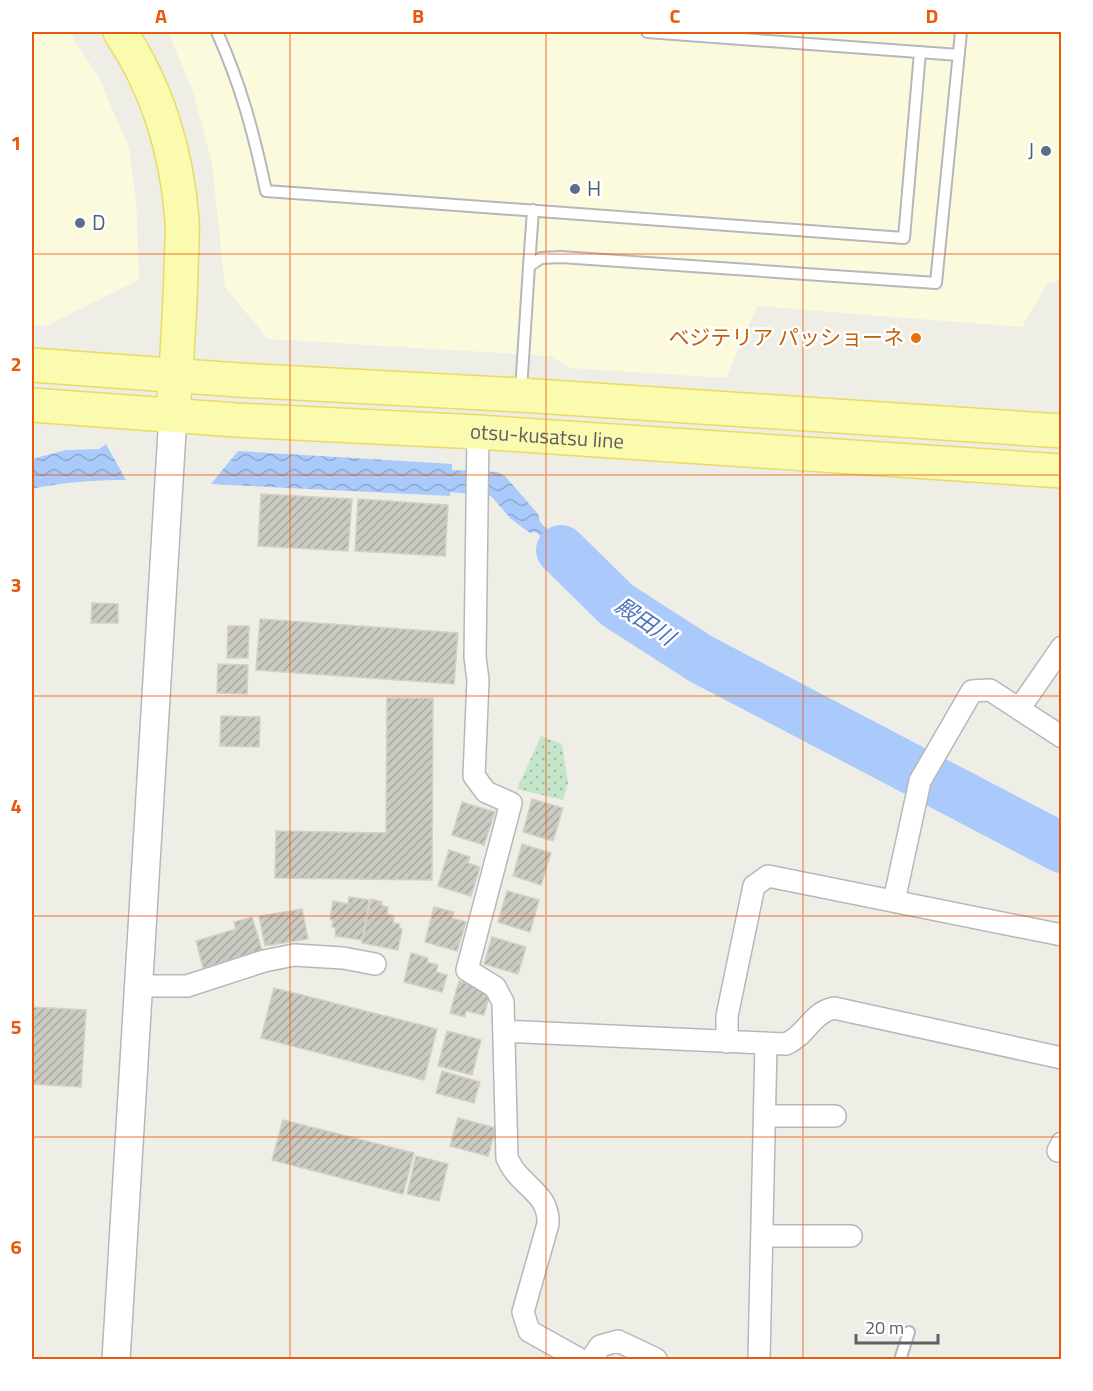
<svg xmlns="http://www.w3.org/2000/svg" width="1093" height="1391" viewBox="0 0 1093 1391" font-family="'Titillium Web','Noto Sans JP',sans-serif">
  <defs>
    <pattern id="grass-dots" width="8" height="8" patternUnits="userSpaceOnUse" patternTransform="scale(1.5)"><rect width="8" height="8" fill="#c4e5c9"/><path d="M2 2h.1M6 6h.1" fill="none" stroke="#a2bda7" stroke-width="1.8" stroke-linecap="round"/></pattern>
    <pattern id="water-waves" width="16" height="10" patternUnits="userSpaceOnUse" patternTransform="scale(1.5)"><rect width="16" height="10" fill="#aacafb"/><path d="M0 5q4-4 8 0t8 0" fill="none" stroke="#8ea7cf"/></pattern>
    <pattern id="building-hatch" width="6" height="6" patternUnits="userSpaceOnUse" patternTransform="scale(1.5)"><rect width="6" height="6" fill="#cac9c2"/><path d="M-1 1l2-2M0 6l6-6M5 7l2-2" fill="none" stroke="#a7a7a1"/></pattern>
  </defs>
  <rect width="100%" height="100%" fill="#efeee6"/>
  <path fill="#fcfadd" d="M32,32h37l29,44 31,72 7,52 3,80 -93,46 -14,-1z
    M168,32h893v248l-14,3 -25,44 -265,-21 -31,72 -155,-10 -21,-12 -282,-17 -43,-52 -13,-123 -19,-73z"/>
  <path fill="url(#grass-dots)" d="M541,736l21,8 6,39 -5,17 -46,-11z"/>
  <path fill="url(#water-waves)" d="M106,444l20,36c-32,0 -63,2 -94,9v-30l34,-9 33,-1z
    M238,451l214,13v6l45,2 7,3 34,39 2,8 71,73 -5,6 -70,-69 -6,1 -19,-14 -20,-23 -41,-4v4l-239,-12z"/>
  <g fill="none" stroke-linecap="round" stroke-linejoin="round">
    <path stroke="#aacafb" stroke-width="50" d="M561,550l56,55 84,54 361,189"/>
  </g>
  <path fill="url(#building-hatch)" stroke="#d3d1c4" stroke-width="1.5" d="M261,494l91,5 -4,52 -90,-5z
    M358,499l90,6 -3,51 -90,-5z
    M92,603l26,1v19h-27z
    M260,619l198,14 -4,51 -198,-14z
    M228,626h21l-1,32h-21z
    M218,664l30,1 -1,29 -30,-1z
    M387,698h46l-1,182 -157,-2 1,-47 110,2z
    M221,716l39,1 -1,30 -39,-1z
    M532,799l31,9 -10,33 -30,-9z
    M462,802l33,10 -11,33 -32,-10z
    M522,844l29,9 -10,32 -28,-9z
    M449,850l21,7 -2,6 12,4 -9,29 -33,-10z
    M507,891l32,9 -9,32 -32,-10z
    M349,897l20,3 -7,40 -27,-4 1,-8 -4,-1 1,-7h-3l3,-19 15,3z
    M371,899l11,3 -1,3 7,2 -1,7 7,2 -1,7 7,1 -1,4 3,1 -4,21 -36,-7z
    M434,907l20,5 -2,6 14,4 -9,29 -32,-9z
    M302,909l6,30 -43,7 -6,-30z
    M252,917l10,33 -59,18 -7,-27 40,-12 -2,-7z
    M492,937l34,10 -8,27 -34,-10z
    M411,953l17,5 -1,4 11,3 -2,7 11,3 -5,17 -38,-10z
    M459,981l28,9 -1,6 3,1 -5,18 -18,-4 -1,6 -15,-4z
    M274,988l163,41 -13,51 -163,-42z
    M32,1007l54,3 -5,77 -49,-3z
    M447,1031l34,9 -9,35 -34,-9z
    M442,1071l38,11 -6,21 -38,-10z
    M458,1118l38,10 -8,28 -38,-10z
    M283,1120l131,33 -11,41 -131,-34z
    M416,1156l32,8 -9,37 -32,-7z"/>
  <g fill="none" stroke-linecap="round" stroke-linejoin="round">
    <g stroke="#b6b7bc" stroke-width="14">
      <path id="service" d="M217,32c24,53 37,102 49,159l638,47 16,-186
        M647,32l312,23
        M529,266l4,-56
        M521,391l8,-125 12,-8 20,-1 375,26 25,-251
        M900,1360l9,-28"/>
    </g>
    <g stroke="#b6b7bc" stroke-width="24">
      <path id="minor" d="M478,432l-3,225 3,23 -4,96 12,16 25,11 -44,167 28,17 8,15 4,156c3,6 6,12 11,17 15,17 31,24 30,49l-25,88 6,19 52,29
        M1019,709l43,-62
        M894,901l26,-120 52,-90 18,-1 72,47
        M138,986h49l77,-25 30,-6 49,3 32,6
        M505,1031l281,13c21,-9 25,-31 48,-36l228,50
        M727,1042v-26l27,-130 14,-10 294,59
        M765,1116h70
        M1058,1151l4,-8
        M762,1236h89
        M591,1360l9,-14 18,-5 38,18
        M759,1360l7,-317"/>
    </g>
    <g stroke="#b6b7bc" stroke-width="30">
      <path id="tertiary" d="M116,1360l57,-945"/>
    </g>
    <g stroke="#eada63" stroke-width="36">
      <g id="primary">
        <path d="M120,32c37,55 57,121 62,188 1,17 -1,34 -1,51 -1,42 -4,85 -7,127"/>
        <path d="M32,365l206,15 282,15 542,36"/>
        <path id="s1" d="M32,405l204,15 242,12 584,39"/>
      </g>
    </g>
    <use href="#service" stroke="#fff" stroke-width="10"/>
    <use href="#minor" stroke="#fff" stroke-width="21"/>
    <use href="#tertiary" stroke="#fff" stroke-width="27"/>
    <use href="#primary" stroke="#fbfbaf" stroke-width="33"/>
  </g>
  <path fill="none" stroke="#e8590c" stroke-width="1.5" stroke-opacity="0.55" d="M290,32v1328M546,32v1328M803,32v1328M32,254h1030M32,475h1030M32,696h1030M32,916h1030M32,1137h1030"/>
  <g fill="#5c6f8a" stroke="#fff" stroke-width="2">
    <circle cx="1046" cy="151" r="6"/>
    <circle cx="575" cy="189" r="6"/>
    <circle cx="80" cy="223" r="6"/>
  </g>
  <circle fill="#e8710a" stroke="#fff" stroke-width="2" cx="916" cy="338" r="6"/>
  <g text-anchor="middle" stroke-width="5" stroke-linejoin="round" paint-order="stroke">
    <g font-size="21" fill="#4e5e75" stroke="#fff" text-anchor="start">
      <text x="1034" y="158" text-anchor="end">J</text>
      <text x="587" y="196">H</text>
      <text x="92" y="230">D</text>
    </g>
    <g font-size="21" fill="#c56008" stroke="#fff" text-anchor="end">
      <text x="904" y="345">ベジテリア パッショーネ</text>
    </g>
    <g font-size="21" fill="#5d6065" stroke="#fff">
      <text dy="7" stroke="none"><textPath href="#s1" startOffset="516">otsu-kusatsu line</textPath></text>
    </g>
    <g font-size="22" font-style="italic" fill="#4d72be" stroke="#fff">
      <text transform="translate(645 621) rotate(34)" y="8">殿田川</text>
    </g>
  </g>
  <rect width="1093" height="1391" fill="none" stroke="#ffffff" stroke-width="66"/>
  <path d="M856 1334v9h82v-9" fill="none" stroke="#5d6065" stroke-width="3"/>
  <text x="865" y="1334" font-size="18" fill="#5d6065" stroke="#ffffff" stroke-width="4.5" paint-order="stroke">20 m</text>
  <rect x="33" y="33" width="1027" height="1325" fill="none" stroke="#e8590c" stroke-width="2"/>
  <g font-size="20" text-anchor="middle" font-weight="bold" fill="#e8590c">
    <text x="161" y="23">A</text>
    <text x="418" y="23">B</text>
    <text x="675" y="23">C</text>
    <text x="932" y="23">D</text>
    <text x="16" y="150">1</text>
    <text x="16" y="371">2</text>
    <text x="16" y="592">3</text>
    <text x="16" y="813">4</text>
    <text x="16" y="1034">5</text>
    <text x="16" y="1254">6</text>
  </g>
</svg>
